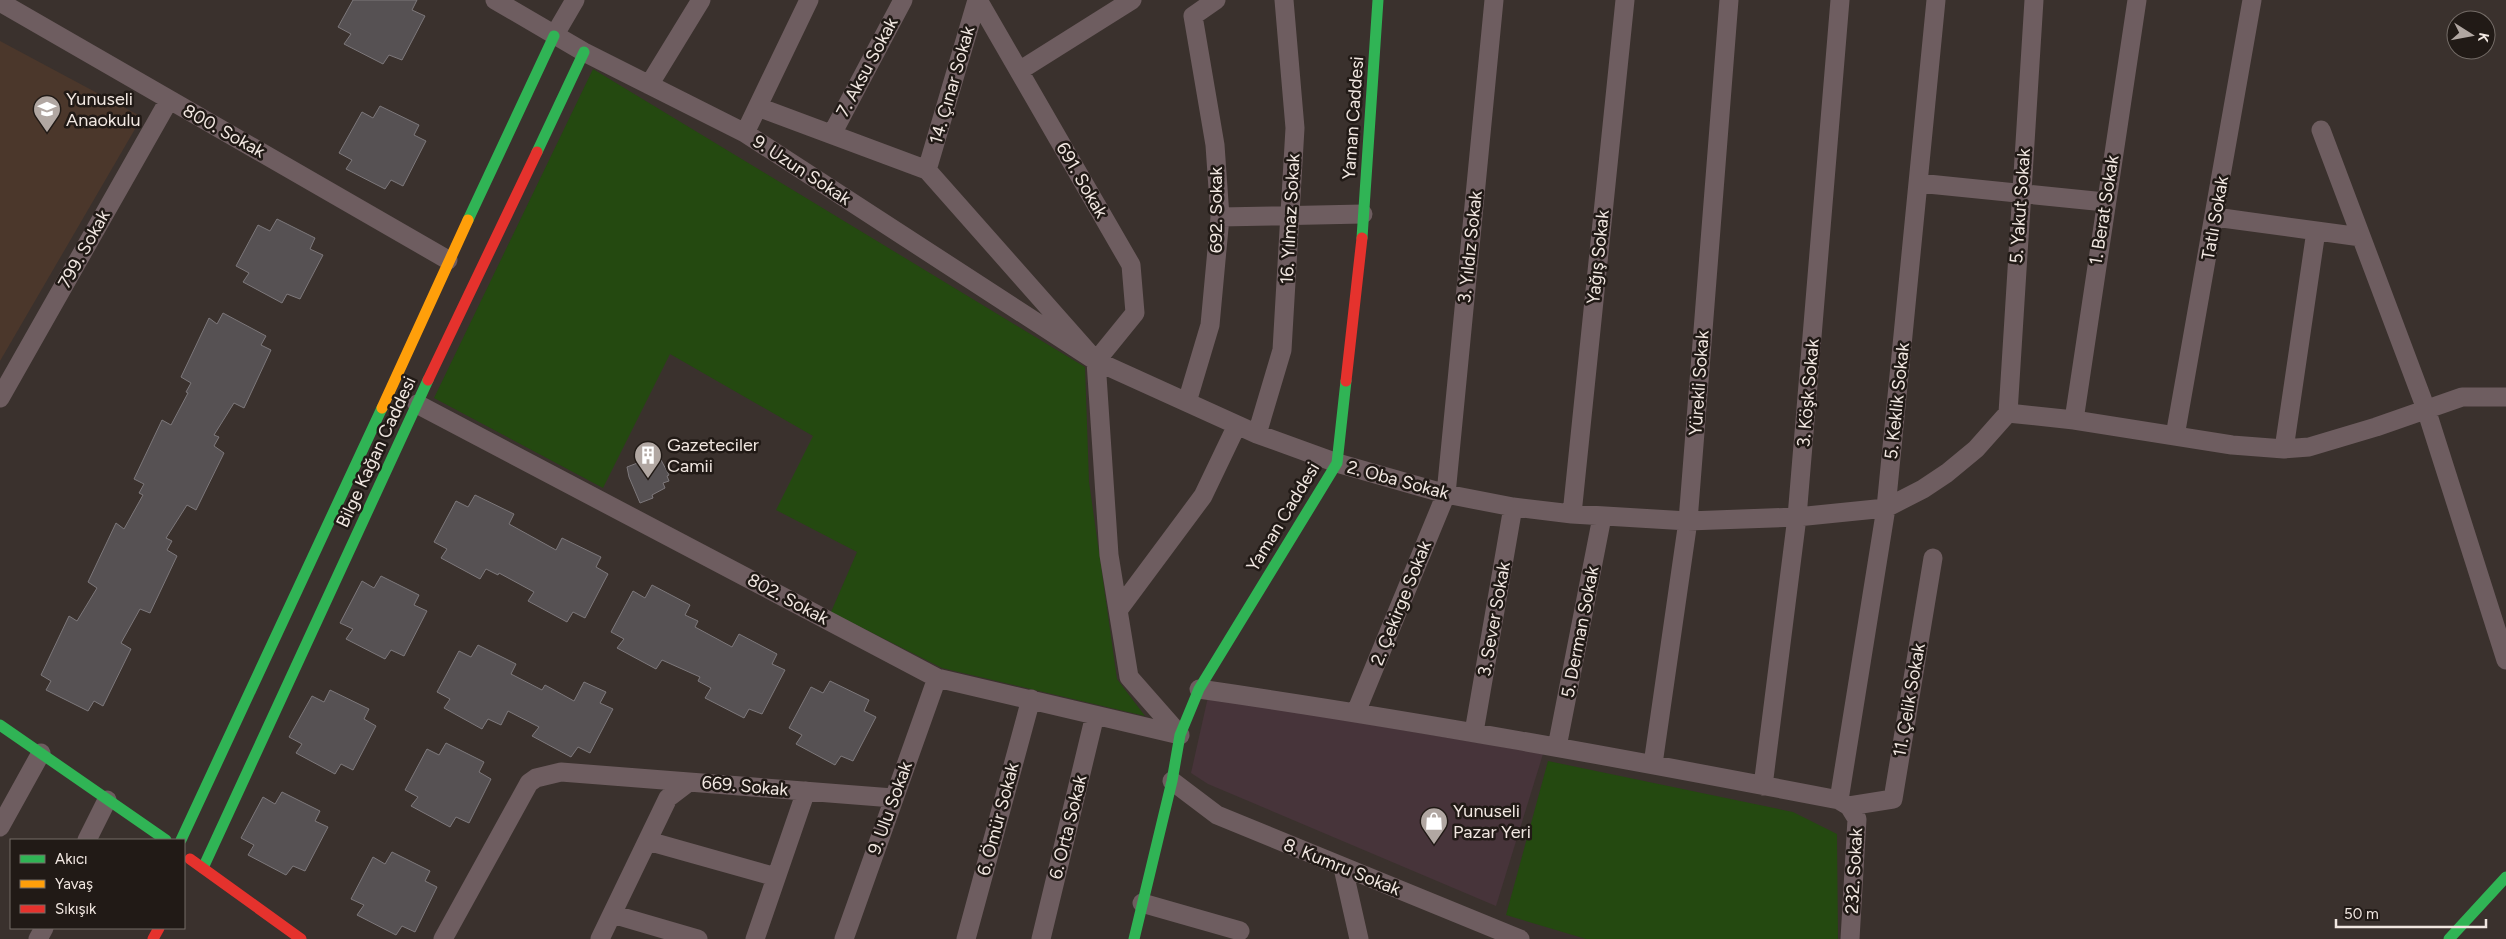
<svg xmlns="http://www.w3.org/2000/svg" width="2506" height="939" font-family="Figtree,sans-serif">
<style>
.commercial{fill:#47343a}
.built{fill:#4b372b}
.green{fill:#244910}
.building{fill:#565153;stroke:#7d787b}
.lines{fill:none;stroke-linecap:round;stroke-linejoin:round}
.street{stroke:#6e5d60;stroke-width:19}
.fast{stroke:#30b455;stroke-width:11}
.slow{stroke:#ff9f0a;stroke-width:11}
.jam{stroke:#e5322d;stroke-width:11}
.labels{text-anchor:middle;stroke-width:5;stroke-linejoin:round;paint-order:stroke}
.street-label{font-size:18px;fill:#f1e7e1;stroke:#211a16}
.poi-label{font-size:18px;fill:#f1e7e1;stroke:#211a16;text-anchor:start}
</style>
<rect width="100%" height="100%" fill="#3a312d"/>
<path class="commercial" d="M1208 697 1543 754 1496 906 1208 784 1191 773Z"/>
<path class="built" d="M0 41 142 117 0 361Z"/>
<path class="green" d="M593 69 1085 367 1089 482 1117 679 1145 716 942 668 831 612 857 552 776 510 813 436 670 354 603 488 434 398Z
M1548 761 1793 812 1837 834 1838 939H1586L1506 915Z"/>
<path class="building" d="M353 0H417L412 10 425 16 402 60 389 55 383 64 344 44 351 34 338 27Z
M380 106 419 125 414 135 426 141 403 186 391 180 385 189 346 169 352 160 339 153 362 112 373 118Z
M277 219 315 238 310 249 323 255 300 299 287 294 282 303 243 282 249 273 236 266 258 225 270 231Z
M223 313 266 336 261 345 271 350 244 408 234 403 214 435 219 437 214 446 224 453 196 510 187 505 166 538 172 541 167 550 177 556 150 613 140 609 121 643 131 649 103 706 94 701 88 711 46 690 51 681 41 675 69 616 77 621 97 588 88 582 116 523 124 529 143 495 139 493 144 484 134 479 162 420 171 425 188 393 186 392 191 383 181 377 209 318 217 324Z
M653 457 656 462 661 460 669 475 667 476 669 481 663 483 665 488 652 495 653 498 640 503 629 477 627 467Z
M475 495 514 514 509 524 556 550 562 538 601 557 596 567 608 574 585 618 573 612 567 622 528 601 534 592 499 573 498 575 486 569 480 579 441 558 447 549 434 542 456 501 468 507Z
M381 576 419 595 414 605 427 611 404 656 391 650 385 659 346 639 353 629 340 623 362 581 374 588Z
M652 585 690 605 685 615 698 621 695 627 732 647 739 634 777 654 772 664 785 670 762 714 749 709 744 718 705 698 711 688 698 681 700 677 662 660 656 669 617 648 624 639 611 632 633 591 645 598Z
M478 645 516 664 511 674 542 690 545 685 574 701 584 682 606 692 600 703 613 709 590 753 578 747 571 757 532 736 539 727 508 711 501 725 488 719 482 729 444 708 450 699 437 692 459 651 471 657Z
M830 681 869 700 864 711 876 717 853 761 841 756 835 765 796 744 802 735 789 728 811 687 823 693Z
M330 690 369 709 364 719 376 726 353 770 341 764 335 774 296 753 302 744 289 737 312 696 324 702Z
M446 743 484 762 479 772 491 779 469 823 456 817 450 827 411 806 418 797 405 790 427 749 439 755Z
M282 792 320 811 315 821 328 827 305 871 293 866 286 875 248 855 254 845 241 838 263 797 275 804Z
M392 852 430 871 425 881 437 887 415 932 402 926 396 935 357 915 364 905 351 899 373 857 385 864Z"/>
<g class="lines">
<path class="street" d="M495 0 584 52 745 133 1096 361 1257 434 1337 463 1446 494 1513 507 1572 514 1688 521 1797 517 1886 508 1923 489 1947 473 1976 449 2008 413 2074 420 2232 445 2284 449 2309 447 2376 427 2462 397H2506
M978 0 1131 265 1135 313 1096 361
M0 2 448 260
M554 36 575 0
M1019 71 1132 0
M649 85 701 0
M758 107 927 170 1096 361 1109 555 1129 677 1180 735
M2321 130 2426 409 2506 660
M745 133 809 0
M832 134 903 0
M927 170 977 0
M1918 183 2105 202
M1220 217 1363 214
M2215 217 2361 237
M0 398 169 100
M1187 402 1210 325 1220 217 1215 145 1193 16 1216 0
M417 404 937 678 1180 735
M2008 413 2034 0
M2074 420 2137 0
M1257 434 1282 350 1295 128 1284 0
M2175 436 2252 0
M2284 449 2316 231
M1572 514 1625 0
M1119 609 1203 496 1237 425
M1199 689C1414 720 1626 759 1839 800L1849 806
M1356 712 1446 494 1494 0
M1474 732 1513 507
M1557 747 1602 517
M1653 764 1688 521 1729 0
M1172 781 1217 815 1520 939
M1763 786 1797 517 1840 0
M1839 800 1886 508 1936 0
M1849 806 1893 799 1933 558
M1849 806 1857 819 1850 939
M0 827 41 753
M87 840 107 800
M648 841 776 877
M1343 868 1359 939
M1142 903 1240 931
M612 914 698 939
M38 939 44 928
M443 939 529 783 536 778 561 772 689 782
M600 939 668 798 689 782 893 798
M755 939 806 791
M844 939 937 678
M966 939 1031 699
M1041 939 1095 715"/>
<path class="fast" d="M537 152 584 52
M468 220 554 36
M1362 238 1378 0
M0 725 166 840
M181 840 382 408
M203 868 428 380
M1134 939 1172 781 1180 735 1199 689 1337 463 1346 381
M2449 939 2506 877"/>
<path class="slow" d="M382 408 468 220"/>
<path class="jam" d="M428 380 537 152
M1346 381 1362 238
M190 859 301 939
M153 939 159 928"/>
</g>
<defs>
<g id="school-pin" transform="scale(1.4375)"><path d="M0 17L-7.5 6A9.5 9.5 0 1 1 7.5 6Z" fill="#b1a7a2" stroke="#211a16"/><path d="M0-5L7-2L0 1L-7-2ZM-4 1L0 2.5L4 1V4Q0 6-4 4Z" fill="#fff"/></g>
<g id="building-pin" transform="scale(1.4375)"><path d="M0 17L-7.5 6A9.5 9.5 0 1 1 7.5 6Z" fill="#b1a7a2" stroke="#211a16"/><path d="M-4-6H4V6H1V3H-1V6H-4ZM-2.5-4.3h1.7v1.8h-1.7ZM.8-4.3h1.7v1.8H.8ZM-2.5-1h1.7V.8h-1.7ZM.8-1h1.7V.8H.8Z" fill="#fff"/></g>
<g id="shop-pin" transform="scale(1.4375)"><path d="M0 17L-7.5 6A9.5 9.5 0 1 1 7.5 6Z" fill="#b1a7a2" stroke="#211a16"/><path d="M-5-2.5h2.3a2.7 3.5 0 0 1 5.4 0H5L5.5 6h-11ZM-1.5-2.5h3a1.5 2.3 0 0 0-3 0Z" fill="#fff"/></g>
</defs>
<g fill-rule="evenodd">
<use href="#school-pin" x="47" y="109"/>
<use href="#building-pin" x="648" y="455"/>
<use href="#shop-pin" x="1434" y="821"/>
</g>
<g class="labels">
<g class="street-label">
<text transform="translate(867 67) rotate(-62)" y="6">7. Aksu Sokak</text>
<text transform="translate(952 85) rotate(-74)" y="6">14. Çınar Sokak</text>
<text transform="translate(1353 118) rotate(-86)" y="6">Yaman Caddesi</text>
<text transform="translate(224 131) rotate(29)" y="6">800. Sokak</text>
<text transform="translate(802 170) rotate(33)" y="6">9. Uzun Sokak</text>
<text transform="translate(1082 180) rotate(60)" y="6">691. Sokak</text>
<text transform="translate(2020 206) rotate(-86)" y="6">5. Yakut Sokak</text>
<text transform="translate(1216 210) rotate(-90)" y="6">692. Sokak</text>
<text transform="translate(2104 210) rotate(-81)" y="6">1. Berat Sokak</text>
<text transform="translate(2215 218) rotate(-80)" y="6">Tatlı Sokak</text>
<text transform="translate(1290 219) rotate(-87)" y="6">16. Yılmaz Sokak</text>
<text transform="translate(1470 247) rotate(-84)" y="6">3. Yıldız Sokak</text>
<text transform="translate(84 249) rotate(-61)" y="6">799. Sokak</text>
<text transform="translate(1598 257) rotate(-84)" y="6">Yağış Sokak</text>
<text transform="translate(1699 383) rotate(-86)" y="6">Yürekli Sokak</text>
<text transform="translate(1808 393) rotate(-85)" y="6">3. Köşk Sokak</text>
<text transform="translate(1897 401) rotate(-84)" y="6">5. Keklik Sokak</text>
<text transform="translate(376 452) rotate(-65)" y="6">Bilge Kağan Caddesi</text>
<text transform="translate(1398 480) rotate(15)" y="6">2. Oba Sokak</text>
<text transform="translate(1283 517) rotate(-59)" y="6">Yaman Caddesi</text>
<text transform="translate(788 599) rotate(28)" y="6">802. Sokak</text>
<text transform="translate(1401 603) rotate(-68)" y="6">2. Çekirge Sokak</text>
<text transform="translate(1494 619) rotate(-80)" y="6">3. Sever Sokak</text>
<text transform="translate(1580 632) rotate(-79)" y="6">5. Derman Sokak</text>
<text transform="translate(1909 700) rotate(-80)" y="6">11. Çelik Sokak</text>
<text transform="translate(745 786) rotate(5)" y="6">669. Sokak</text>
<text transform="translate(890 808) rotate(-70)" y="6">9. Ulu Sokak</text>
<text transform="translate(998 819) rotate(-75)" y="6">6. Ömür Sokak</text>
<text transform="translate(1068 827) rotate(-76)" y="6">6. Orta Sokak</text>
<text transform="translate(1342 867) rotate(22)" y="6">8. Kumru Sokak</text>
<text transform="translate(1854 871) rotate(-87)" y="6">232. Sokak</text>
</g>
<g class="poi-label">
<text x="66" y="105">Yunuseli<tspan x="66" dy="21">Anaokulu</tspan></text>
<text x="667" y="451">Gazeteciler<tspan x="667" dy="21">Camii</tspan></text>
<text x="1453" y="817">Yunuseli<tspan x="1453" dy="21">Pazar Yeri</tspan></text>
</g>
</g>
<rect x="10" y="839" width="175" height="90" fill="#211a16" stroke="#746c67"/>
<rect x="20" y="855" width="25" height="8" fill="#30b455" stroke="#746c67"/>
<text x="55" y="864" font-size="15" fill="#f1e7e1">Akıcı</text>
<rect x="20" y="880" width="25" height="8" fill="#ff9f0a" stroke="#746c67"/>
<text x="55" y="889" font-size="15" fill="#f1e7e1">Yavaş</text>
<rect x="20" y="905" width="25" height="8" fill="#e5322d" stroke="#746c67"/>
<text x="55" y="914" font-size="15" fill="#f1e7e1">Sıkışık</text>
<g transform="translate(2471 35) rotate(101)"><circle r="24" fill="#211a16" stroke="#746c67"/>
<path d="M0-4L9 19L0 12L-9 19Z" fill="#b1a7a2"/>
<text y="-8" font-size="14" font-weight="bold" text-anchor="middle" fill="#f1e7e1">K</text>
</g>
<path d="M2336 919v8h150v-8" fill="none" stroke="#f1e7e1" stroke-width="2.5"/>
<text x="2344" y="919" font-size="15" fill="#f1e7e1" stroke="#211a16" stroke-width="4" paint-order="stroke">50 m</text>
</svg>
